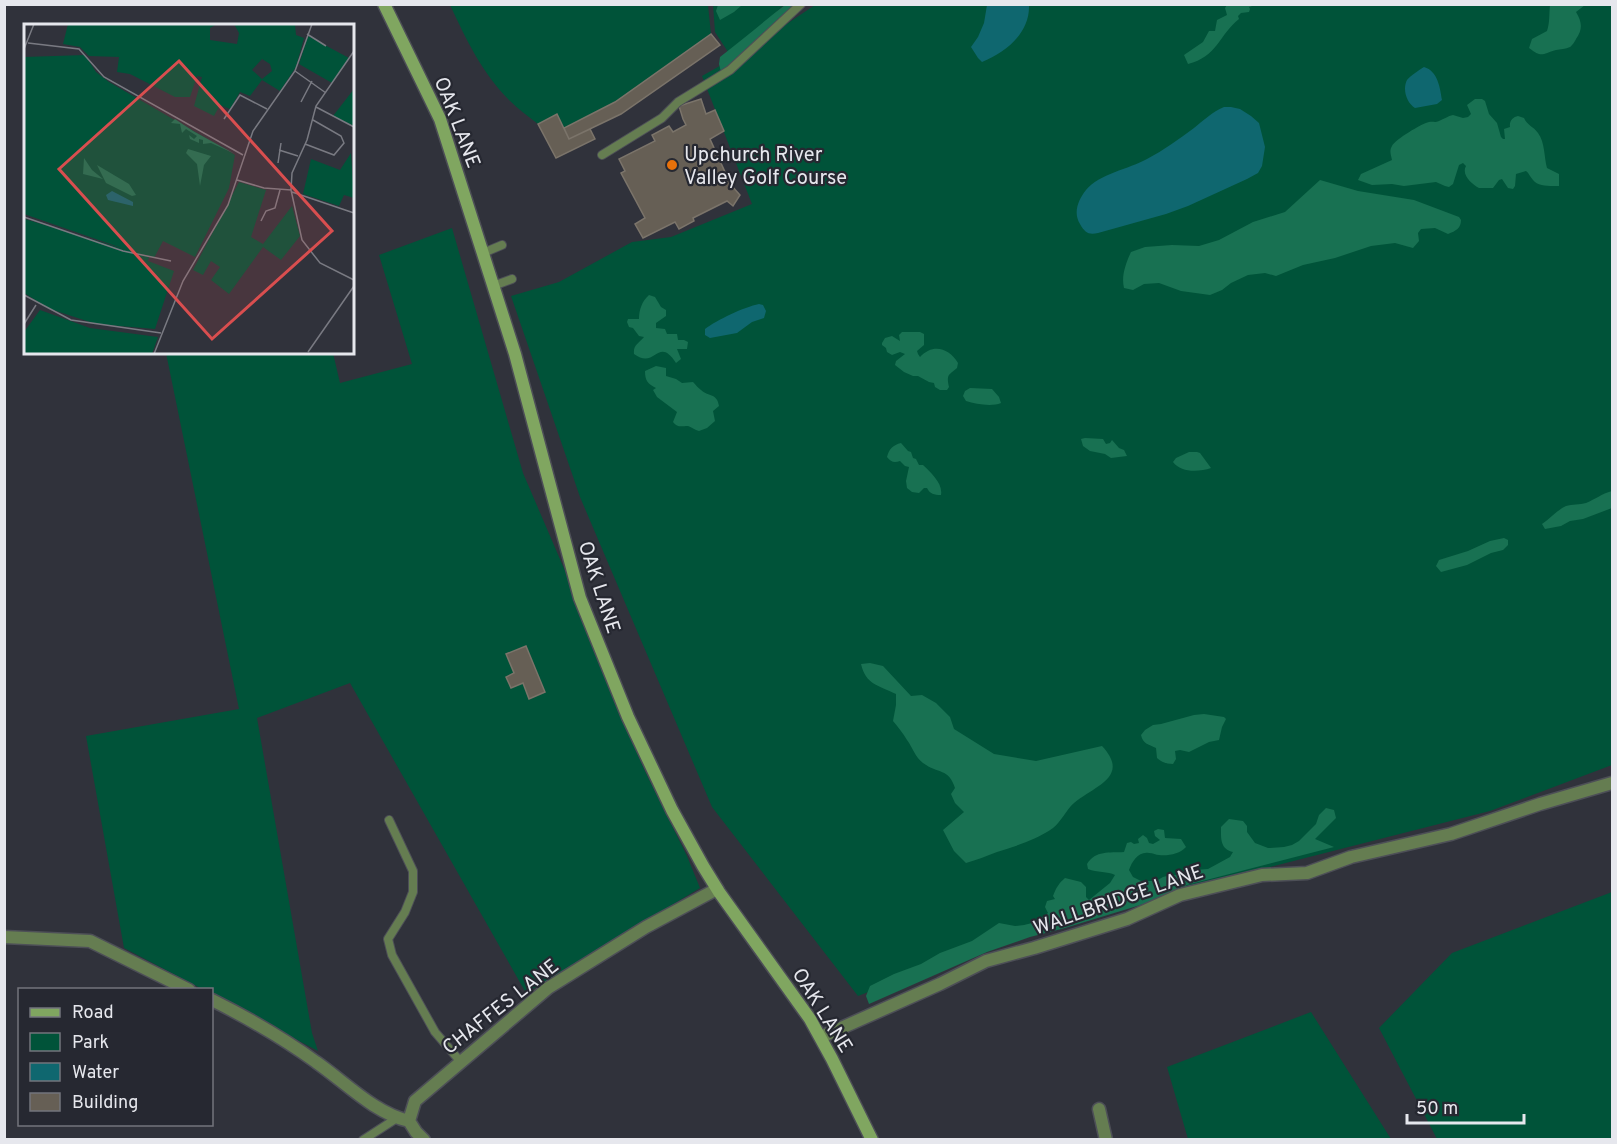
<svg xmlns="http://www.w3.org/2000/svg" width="1617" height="1144" font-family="Overpass,sans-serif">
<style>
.green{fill:#005339;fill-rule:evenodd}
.forest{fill:#187152}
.water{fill:#0f676f}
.building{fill:#665f55;stroke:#7b746a;stroke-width:1.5}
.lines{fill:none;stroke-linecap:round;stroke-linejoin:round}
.lane-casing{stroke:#4d4f57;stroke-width:10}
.street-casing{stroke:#4d4f57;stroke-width:15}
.secondary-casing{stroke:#4d4f57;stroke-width:15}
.lane{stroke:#657d51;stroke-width:8}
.street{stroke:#657d51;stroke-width:12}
.secondary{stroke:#80a660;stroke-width:12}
.food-dot{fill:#e8710a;stroke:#262831;stroke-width:2}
.labels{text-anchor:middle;stroke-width:4.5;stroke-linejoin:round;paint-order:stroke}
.street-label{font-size:20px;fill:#e6e7ed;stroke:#262831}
.poi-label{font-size:20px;fill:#e6e7ed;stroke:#262831;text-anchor:start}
.inset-road{fill:none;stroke:#797a82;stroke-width:1.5}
.view{fill:#d94e4f;fill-opacity:0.15;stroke:#d94e4f;stroke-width:3}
.inset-edge{fill:none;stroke:#e6e7ed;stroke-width:3}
</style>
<rect width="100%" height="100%" fill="#30323b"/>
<path class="green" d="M450 5H708L711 34 615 102 564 128 557 114 538 124C528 116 518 109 509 100 482 73 466 39 450 5Z
M713 5H784L730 55 715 32Z
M815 5H1612V765L1490 811 1038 926 858 996 712 807 580 497 511 296 559 282 632 242 671 237 752 204 702 76 748 50Z
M452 228 523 473 614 685 611 694 644 769 687 856 700 888 526 993 350 683 257 718 312 1033 318 1051 212 995V990L202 989 124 948 86 736 239 709 166 353H333L340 383 412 364 379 255ZM526 646 545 692 530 699 523 683 514 673 506 654Z
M1612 892V1139H1437L1379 1028 1452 953Z
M1311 1012 1391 1139H1188L1167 1067Z"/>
<path class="forest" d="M718 5V4L742 5 734 12 720 20 716 11Z
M785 5H796L721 72 719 64 720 57C742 40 763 22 785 5Z
M1227 5H1255L1249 7 1250 9 1249 12 1241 13 1238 16 1239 19C1219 35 1217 57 1188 64L1184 55 1203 42 1209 31H1215L1217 20 1227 15 1225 8Z
M1550 5H1585L1576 12C1582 22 1583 29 1576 39 1575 41 1572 46 1570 47 1566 49 1560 49 1556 50 1542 54 1542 58 1529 48L1532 39 1547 31C1550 22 1549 14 1550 5Z
M1475 99H1482L1485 101 1489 114 1497 123 1501 137 1503 139H1505L1504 129 1510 127C1509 121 1513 117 1518 116L1524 118C1527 125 1534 127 1538 133 1545 142 1544 157 1547 168L1559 174V186C1551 186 1538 187 1533 180 1530 177 1529 173 1526 171L1516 174 1515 186 1513 189 1508 188 1502 179 1499 180 1493 188H1479C1472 184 1461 175 1466 166L1463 163 1459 165 1453 184 1449 187 1445 186 1436 182 1404 186 1392 184 1372 185 1358 180 1361 174 1392 160C1391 155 1389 151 1392 146 1396 139 1421 124 1429 122 1434 121 1434 123 1439 121 1444 119 1448 116 1453 115L1463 118 1468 117 1471 114 1467 105Z
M1320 180 1358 191 1414 200 1459 217 1461 220C1461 228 1456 231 1448 234L1435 228 1421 229 1418 233 1419 241 1413 248 1395 243 1371 246 1335 258 1303 265 1276 276 1265 273 1248 275 1231 283 1222 290 1210 295 1181 291 1159 283 1144 284 1133 290 1124 288C1121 276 1126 263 1131 252L1145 247 1172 245 1199 246 1219 240 1253 222 1285 212Z
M649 295 655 297 661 307 666 310V316L656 323V328L665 329 667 334H677L678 340H684L688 342 687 349H677L681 359 676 363C658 335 656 370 634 354 633 345 638 344 644 337L639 336 633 328 629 327 627 322 628 319H639C639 310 642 301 649 295Z
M902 332H920L924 334V345L917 351 918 354 920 357C933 343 949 348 958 363L957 368C949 375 946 374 949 387L947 390H940L935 387 934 383 929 382 918 376H913L904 372 895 365 896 361 905 354 900 352 892 355 887 352 886 348 882 345V343L885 338 892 336 900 341 899 335Z
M656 366 666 368V376L676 379 682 383 693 382C696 385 698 388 701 390 709 397 717 393 719 406L713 411 715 421 707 428 699 431C695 430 691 427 688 426 681 426 678 428 673 422L677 412 657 397 653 390 656 388C648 384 645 381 645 371Z
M970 388 992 389 999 397 1001 403C991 407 976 404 966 401L963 396 965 391Z
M1085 438 1103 439 1106 444 1110 443 1112 440 1119 448 1124 450 1127 456 1111 458 1105 454 1090 451 1083 446 1081 439Z
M901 443 908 451 911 452 913 458 916 459 919 465H923C931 473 943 483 941 495 934 495 930 494 927 488H924L919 493 912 492 907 488 906 481 909 467 905 466 900 461C894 463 891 462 887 457 889 449 893 445 901 443Z
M1189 452H1197L1200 453 1211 468C1199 472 1181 473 1173 462L1176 458Z
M1612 491V508L1583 519 1570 521 1561 526 1545 529 1542 524C1550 519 1557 510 1566 506 1572 504 1580 505 1586 503 1596 499 1601 494 1612 491Z
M1504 538 1508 540V545L1503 550 1491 553 1467 565 1441 572 1436 566 1439 560 1468 551 1490 541Z
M870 663 883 666 911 696 922 695 936 703 950 717 954 729 994 754 1036 761 1102 746C1131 777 1094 786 1074 803 1066 810 1061 822 1053 828 1036 840 1016 846 997 852 986 856 977 860 966 863L954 851 943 830 964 812 955 803 951 794 955 788C949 768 938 774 923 763 915 757 913 748 907 740 903 733 898 727 893 721L896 705V694C878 685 866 685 861 664Z
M1204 714 1224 717 1226 719 1222 727 1219 740 1209 742 1189 752 1180 750 1175 751 1176 759 1173 764C1166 764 1162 762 1157 758L1156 748C1148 744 1143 744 1141 735L1145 730 1153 725 1161 724 1194 715Z
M1326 808 1334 810 1336 818 1315 839 1334 847 1187 885 1147 903 1065 928 1030 937 987 952 869 1004 866 996 870 986 894 974 921 964 940 953 972 941 999 923 1015 926 1024 925 1036 922 1048 913 1045 907 1047 901 1055 899 1053 896C1056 888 1059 883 1065 878L1081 882 1086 887V897L1089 900 1110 883 1115 875C1108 871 1097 873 1088 869L1087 864C1096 850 1109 853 1124 852L1127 843 1131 842 1134 844 1139 843 1138 839 1143 835 1147 838 1149 843 1153 844 1160 840 1155 836 1154 831 1158 829 1164 830 1165 838 1181 839 1186 847C1180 854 1168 856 1159 855 1156 855 1153 853 1149 853 1139 851 1132 861 1129 870L1133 877 1141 881H1156L1163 877 1171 875H1185L1194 870 1208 869 1230 857 1233 852C1220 849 1221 838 1221 827L1229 819 1243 821 1247 826V832L1255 843 1268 848 1284 847 1292 845 1299 841 1316 824 1319 815Z"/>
<path class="water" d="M987 5H1029C1030 33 1006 52 982 62L978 58 971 47 978 37 984 23Z
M1424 67C1438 71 1440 88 1442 100L1437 104 1415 108C1407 103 1402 90 1407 80 1410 76 1419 70 1424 67Z
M1224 107H1231L1240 109 1251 116 1259 123 1265 147 1262 166 1258 173 1247 179 1188 206 1166 214 1098 233C1089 235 1085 233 1080 224 1073 213 1078 200 1086 190 1099 174 1129 169 1147 159 1164 150 1179 139 1194 128 1204 120 1212 112 1224 107Z
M759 304 763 305 766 311 764 318 752 322 737 333 710 338 705 335V329C717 320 744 307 759 304Z"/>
<path class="building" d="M711 34 720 45 621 114 569 139 564 128 615 102Z
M701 99 706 114 715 110 724 131 710 139 731 185 740 195 733 206 727 201 693 218 694 221 679 229 675 222 643 238 635 224 645 218 621 173 625 171 619 159 655 141 652 135 669 126 673 132 686 125 683 119 679 106Z
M557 114 569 139 590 129 595 139 556 158 538 124Z
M526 646 545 692 529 699 523 683 511 688 506 677 514 673 506 654Z"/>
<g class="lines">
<g class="lane-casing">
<path id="lane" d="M602 155 662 118 678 102 730 70 801 4
M483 253 502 245
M493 286 512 279
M389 820 413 871V892L405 912 388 939 392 955 435 1032 460 1061
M363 1140 397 1118"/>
</g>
<g class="street-casing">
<path id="street" d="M4 937 90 941 189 990
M212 1000C248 1018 283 1038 316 1062 345 1082 374 1113 409 1121
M821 1037 940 984 986 961 1034 948 1127 919 1180 895 1262 875 1307 873 1351 857 1451 834 1540 804 1612 783
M1099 1109 1106 1140
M424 1140 416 1132 409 1121 415 1101 548 988 646 927 717 889"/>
</g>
<g class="secondary-casing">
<path id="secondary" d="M384 4 440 119 515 354 580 598 628 717 672 810 703 866 719 892 810 1019 832 1059 872 1140"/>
</g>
<use href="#lane" class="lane"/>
<use href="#street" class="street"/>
<use href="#secondary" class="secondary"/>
</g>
<circle class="food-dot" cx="672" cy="165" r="6"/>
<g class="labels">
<g class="street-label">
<text transform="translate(458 122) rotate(69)" y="7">OAK LANE</text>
<text transform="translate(600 587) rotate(72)" y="7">OAK LANE</text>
<text transform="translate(1118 899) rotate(-19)" y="7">WALLBRIDGE LANE</text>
<text transform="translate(500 1006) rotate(-38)" y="7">CHAFFES LANE</text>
<text transform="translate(823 1010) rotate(58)" y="7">OAK LANE</text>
</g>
<g class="poi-label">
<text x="684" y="161">Upchurch River<tspan x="684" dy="23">Valley Golf Course</tspan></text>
</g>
</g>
<g transform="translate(24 24)">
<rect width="330" height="330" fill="#30323b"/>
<path d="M44 0H193L186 4V16L213 20 215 9 210 0H271L272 11 280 14 272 43 256 67 238 56 226 72 216 68 206 85 196 81 190 92 170 82 178 53 173 52 166 73H151L106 50 93 48 95 33 65 32 56 23 39 20ZM238 35 246 40 248 47 238 55 228 46ZM284 12 325 34 308 59 275 40ZM61 31 72 48 85 58 211 131 205 164 171 233 139 217 130 234 125 233 124 237 150 247 131 305 72 300 26 285 0 269 1 195 106 227 0 190V33ZM330 65V102L309 92ZM327 129 330 174 320 171 315 182 279 170 287 135 316 146ZM215 158 242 166 227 213 239 220 268 182 276 212 257 236 239 223 205 270 187 256 196 243 187 237 179 251 169 246ZM16 286 66 304 134 313 128 330H0V308Z" fill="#005339" fill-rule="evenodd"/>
<path d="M151 95 169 107 211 130 187 119 179 120V116L175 115V119L166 115 165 111 170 115 173 112 162 105 158 109 156 100 147 99ZM164 125 187 132 180 141 176 162 173 140 162 129ZM60 134 68 146 79 155 59 150ZM73 141 105 160 112 171 108 172 82 159Z" fill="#187152"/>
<path d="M88 167 109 178V182L84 176 82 171Z" fill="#0f676f"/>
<path class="inset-road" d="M283 10 302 22M4 19 55 25 80 53 219 131M0 25 10 0M271 47 302 69M277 78 288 57M292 83 330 103M200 95 216 71 243 85M281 120 310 131 320 119 317 112 289 96M255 126 274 132M254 139 257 119M213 156 240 164 267 166 268 149 283 116 292 82 330 27M267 166 278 216 296 239 330 256M268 168 330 189M0 193 99 227 147 237M237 197 242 187 251 184 256 166M0 271 47 296 137 309M0 300 12 281M284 328 330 262M130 330 159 257 204 181 229 107 271 47 288 0"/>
<path class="view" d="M155 37 308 207 188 315 35 145Z"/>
<rect width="330" height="330" class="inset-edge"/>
</g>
<rect width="1617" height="1144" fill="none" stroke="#e6e7ed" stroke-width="12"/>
<rect x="18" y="988" width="195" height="138" fill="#262831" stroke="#73747c" stroke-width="1.5"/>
<rect x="30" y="1008" width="30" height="9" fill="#80a660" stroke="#73747c" stroke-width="1.5"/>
<text x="72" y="1018" font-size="18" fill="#e6e7ed">Road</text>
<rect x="30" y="1033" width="30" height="18" fill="#005339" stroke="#73747c" stroke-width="1.5"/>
<text x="72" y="1048" font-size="18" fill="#e6e7ed">Park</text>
<rect x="30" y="1063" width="30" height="18" fill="#0f676f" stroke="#73747c" stroke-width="1.5"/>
<text x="72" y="1078" font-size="18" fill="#e6e7ed">Water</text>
<rect x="30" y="1093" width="30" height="18" fill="#665f55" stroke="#73747c" stroke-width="1.5"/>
<text x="72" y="1108" font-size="18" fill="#e6e7ed">Building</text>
<path d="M1407 1114v9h117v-9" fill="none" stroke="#e6e7ed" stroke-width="3"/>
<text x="1416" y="1114" font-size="18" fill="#e6e7ed" stroke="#262831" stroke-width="4.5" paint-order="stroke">50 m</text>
</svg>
